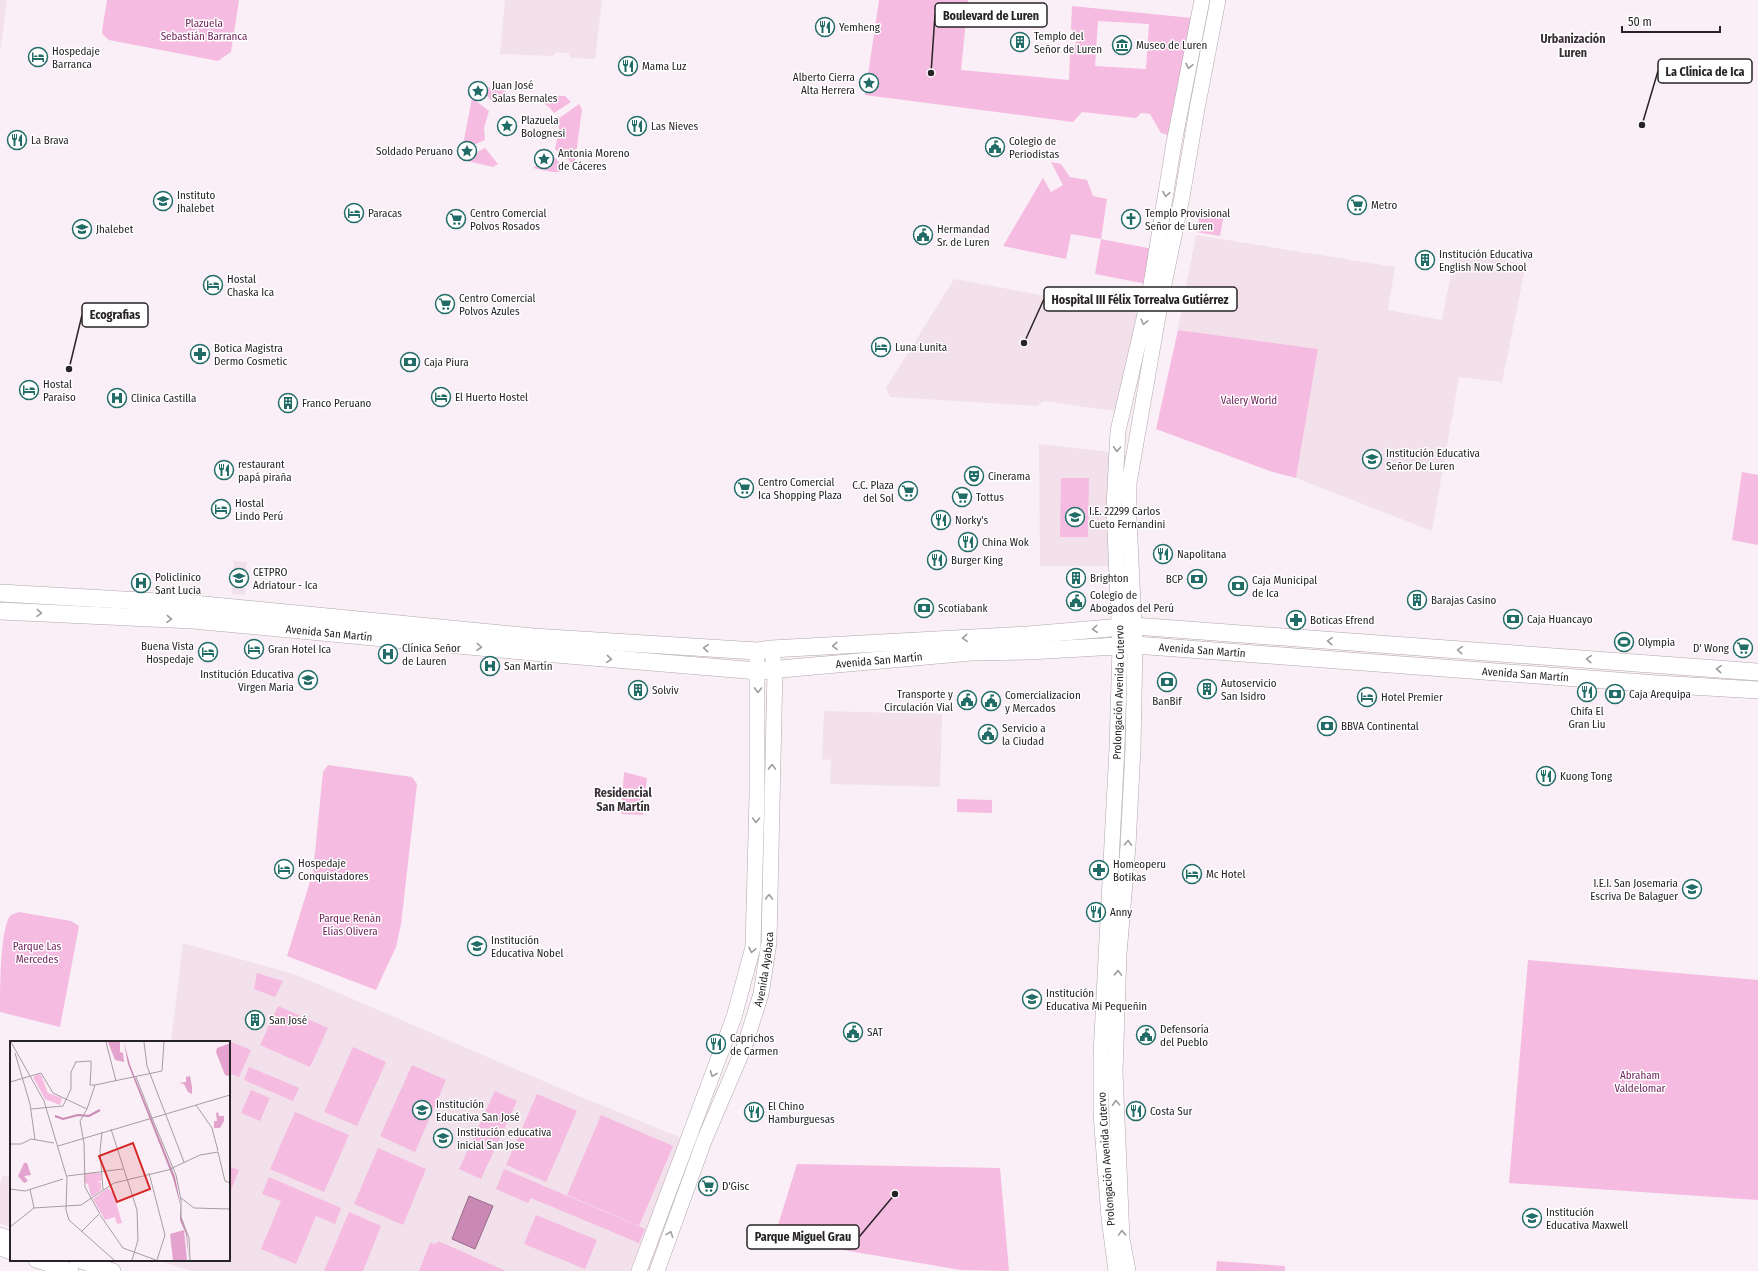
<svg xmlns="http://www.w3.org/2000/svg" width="1758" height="1271" font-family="'Fira Sans Condensed',sans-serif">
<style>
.built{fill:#f2e0eb}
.green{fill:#f5bbe1;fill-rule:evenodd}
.water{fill:#c989b4;stroke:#986a89}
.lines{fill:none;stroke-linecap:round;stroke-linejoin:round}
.tertiary-casing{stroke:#b0a6ac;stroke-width:16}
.secondary-casing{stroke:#b0a6ac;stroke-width:18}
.tertiary{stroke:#fff;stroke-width:15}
.secondary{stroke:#fff;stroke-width:17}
.oneway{stroke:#9e9c9d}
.labels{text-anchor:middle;stroke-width:3;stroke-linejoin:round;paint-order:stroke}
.park-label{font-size:11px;fill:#71255d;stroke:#fff}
.poi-label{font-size:11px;fill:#272326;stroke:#fff;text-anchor:start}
.street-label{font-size:11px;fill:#272326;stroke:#fff}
.neighbourhood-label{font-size:12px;font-weight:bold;fill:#3a3137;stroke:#fff}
.inset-river{fill:none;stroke:#c989b4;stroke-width:2}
.inset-road{fill:none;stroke:#a69da3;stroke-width:1}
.view{fill:#d62828;fill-opacity:0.15;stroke:#d62828;stroke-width:2}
.inset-edge{fill:none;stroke:#272326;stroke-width:2}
.leader{fill:none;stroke:#272326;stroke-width:1.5}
.callout-dot{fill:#272326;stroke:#fff;stroke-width:1.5}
.callout{fill:#fff;stroke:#272326;stroke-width:1.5}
.callout-label{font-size:12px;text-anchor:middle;font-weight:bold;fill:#272326}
</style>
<rect width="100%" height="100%" fill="#faeff6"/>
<path class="built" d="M0 0H7L0 53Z
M505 0H602L595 59 571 58 568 53 557 52 553 56 500 54Z
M1196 235 1395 267 1388 310 1442 320 1455 252 1526 264 1502 382 1459 377 1432 531 1296 478 1318 349 1178 330Z
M954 279 1138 313 1120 412 1044 401 1037 406 890 397 886 388Z
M1039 444 1111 452 1113 566H1040Z
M234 561 247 562 245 595 232 594Z
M824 711 942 714 940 787 830 784 831 760 822 759Z
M183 943 297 975 550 1084 679 1137 682 1144 630 1271H191L158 1260H229V1042H171Z
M3 1175 11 1178V1227L0 1224V1184Z"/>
<path class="green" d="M107 0H239L231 52 218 61 109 40 103 35 102 31Z
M879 0H968L961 70 1069 80 1070 53 1076 44 1075 36 1071 28 1072 6 1192 18 1168 135 1161 133 1150 114 1141 113 1136 118 1082 112 1073 122 865 95ZM1098 21 1149 24 1146 69 1095 66Z
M479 86 505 90 508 97 494 104Z
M540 95 565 96 571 102 554 113 549 107 539 100Z
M472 98 489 111 484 128 485 140 462 150Z
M579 104 582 109 575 162 572 163 555 149 559 130 558 119Z
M485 148 498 164 493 167 467 161 466 158Z
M552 155 564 167 561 172H552L533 168Z
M1051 162 1061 164 1070 177 1087 180 1093 196 1107 199 1101 239 1153 249 1147 284 1095 274 1101 239 1071 234 1066 259 1003 246 1043 178 1051 192 1063 185Z
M1201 209 1224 214 1220 236 1196 232Z
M1178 330 1318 349 1296 478 1273 472 1156 429Z
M1742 472 1758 475V545L1732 540Z
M1061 478H1089L1088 537H1060Z
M328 765 412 777 417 784 401 924 396 947 376 990 287 956 313 872 323 772Z
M624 772 647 778 643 815 621 814Z
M957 799 992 800V813L957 812Z
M19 912 71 921 79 926 60 1027 0 1012C0 992 0 929 10 916 12 914 16 913 19 912Z
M1528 960 1758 980V1200L1509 1183Z
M257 973 283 981 275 997 254 989Z
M278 1006 328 1028 310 1067 260 1045Z
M229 1041 251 1050 239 1077 229 1073Z
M353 1047 386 1062 357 1126 324 1112Z
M412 1065 446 1080 415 1152 380 1136Z
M249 1067 299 1088 293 1101 244 1080Z
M251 1090 270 1098 260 1121 241 1113Z
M495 1091 517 1101 481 1179 459 1169Z
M537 1094 577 1111 546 1182 506 1165Z
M295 1112 349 1135 324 1192 270 1169Z
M601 1115 673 1146 639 1226 567 1195Z
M378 1148 426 1169 403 1225 354 1204Z
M797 1164 1000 1168 1009 1271 961 1270 843 1250 773 1241Z
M229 1166 239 1170 229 1195Z
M504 1169 645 1229 639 1243 531 1198 528 1203 496 1189Z
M269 1177 341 1208 335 1224 316 1216 296 1264 261 1249 281 1201 262 1194Z
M349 1212 381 1226 363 1271H324Z
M536 1215 597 1240 585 1269 524 1244Z
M438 1241 506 1271H419L430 1243 436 1244Z
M1217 1261 1285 1266V1271H1216Z"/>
<path class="water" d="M469 1196 493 1206 475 1249 452 1239Z"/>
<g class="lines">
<g class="tertiary-casing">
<g id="tertiary">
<path d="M0 1235 11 1239"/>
<path d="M0 1248 11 1252"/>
<path d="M36 1260 71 1271"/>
<path d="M77 1260 113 1271"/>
<path d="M639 1271 734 1017 753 947 757 795V651"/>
<path id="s1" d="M657 1271 704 1141 745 1045 761 994 769 942 775 669 771 649"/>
<path id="s2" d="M1116 1271 1109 1218 1101 1114V1054L1117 748 1120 647 1114 507 1118 431 1149 297 1174 143 1202 0"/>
<path d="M1128 1271 1122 1239 1115 1072 1119 954 1128 846 1133 748 1135 645 1129 520V483L1161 299 1182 197 1197 109 1218 0"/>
</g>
</g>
<g class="secondary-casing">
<g id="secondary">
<path d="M0 593 194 604 533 637 757 651 771 649 1028 635 1134 626 1758 672"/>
<path id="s3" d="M0 611 193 620 532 652 758 671 971 652 1029 651 1135 645 1657 684 1758 690"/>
</g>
</g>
<use href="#tertiary" class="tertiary"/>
<use href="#secondary" class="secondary"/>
</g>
<defs><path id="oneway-chevron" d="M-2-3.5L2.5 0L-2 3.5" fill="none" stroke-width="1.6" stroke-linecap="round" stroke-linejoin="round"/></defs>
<g class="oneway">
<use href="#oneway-chevron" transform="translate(1189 66) rotate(101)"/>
<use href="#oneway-chevron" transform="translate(1166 194) rotate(99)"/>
<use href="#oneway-chevron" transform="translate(1144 322) rotate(103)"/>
<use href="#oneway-chevron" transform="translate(1117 449) rotate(93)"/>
<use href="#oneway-chevron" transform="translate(39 613) rotate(3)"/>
<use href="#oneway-chevron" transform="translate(169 619) rotate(3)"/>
<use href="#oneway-chevron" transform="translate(1095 629) rotate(175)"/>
<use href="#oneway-chevron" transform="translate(965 638) rotate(177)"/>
<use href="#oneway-chevron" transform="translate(1330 641) rotate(-176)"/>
<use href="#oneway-chevron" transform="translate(835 646) rotate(177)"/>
<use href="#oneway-chevron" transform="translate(479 647) rotate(5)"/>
<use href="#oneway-chevron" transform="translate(706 648) rotate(-176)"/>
<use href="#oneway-chevron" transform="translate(1460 650) rotate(-176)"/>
<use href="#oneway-chevron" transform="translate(609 659) rotate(5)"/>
<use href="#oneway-chevron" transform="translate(1589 659) rotate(-176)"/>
<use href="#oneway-chevron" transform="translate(1719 669) rotate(-176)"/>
<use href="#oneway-chevron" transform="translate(758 690) rotate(91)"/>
<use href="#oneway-chevron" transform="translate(772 767) rotate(-88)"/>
<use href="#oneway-chevron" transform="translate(756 820) rotate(92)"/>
<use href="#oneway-chevron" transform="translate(1128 843) rotate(-87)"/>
<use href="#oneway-chevron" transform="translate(769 897) rotate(-89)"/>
<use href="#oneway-chevron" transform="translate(752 950) rotate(102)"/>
<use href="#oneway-chevron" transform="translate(1118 973) rotate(-88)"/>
<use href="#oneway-chevron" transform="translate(713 1074) rotate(112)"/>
<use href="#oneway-chevron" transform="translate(1116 1103) rotate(-93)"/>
<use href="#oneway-chevron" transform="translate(1122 1233) rotate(-92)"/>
<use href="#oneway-chevron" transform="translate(670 1234) rotate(-70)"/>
</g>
<defs>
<g id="restaurant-ring" transform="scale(1)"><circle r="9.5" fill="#fff" stroke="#216c67" stroke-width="1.5"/><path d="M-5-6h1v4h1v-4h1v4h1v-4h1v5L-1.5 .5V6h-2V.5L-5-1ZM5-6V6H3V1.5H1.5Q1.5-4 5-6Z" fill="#216c67"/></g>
<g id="building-ring" transform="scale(1)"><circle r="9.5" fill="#fff" stroke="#216c67" stroke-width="1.5"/><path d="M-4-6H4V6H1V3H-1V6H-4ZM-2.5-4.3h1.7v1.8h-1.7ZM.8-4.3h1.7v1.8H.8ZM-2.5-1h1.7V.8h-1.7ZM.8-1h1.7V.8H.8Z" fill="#216c67"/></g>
<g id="museum-ring" transform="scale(1)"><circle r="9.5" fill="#fff" stroke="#216c67" stroke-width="1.5"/><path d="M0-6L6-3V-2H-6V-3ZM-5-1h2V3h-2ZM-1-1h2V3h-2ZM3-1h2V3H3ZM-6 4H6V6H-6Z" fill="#216c67"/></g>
<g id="hotel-ring" transform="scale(1)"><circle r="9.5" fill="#fff" stroke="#216c67" stroke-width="1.5"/><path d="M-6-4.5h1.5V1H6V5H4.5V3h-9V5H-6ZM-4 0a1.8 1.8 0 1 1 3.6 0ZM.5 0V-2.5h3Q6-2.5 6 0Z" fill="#216c67"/></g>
<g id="sight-ring" transform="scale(1)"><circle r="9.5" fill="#fff" stroke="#216c67" stroke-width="1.5"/><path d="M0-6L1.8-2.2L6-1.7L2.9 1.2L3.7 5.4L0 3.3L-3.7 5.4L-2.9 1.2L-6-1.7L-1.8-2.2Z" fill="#216c67"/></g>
<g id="civic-ring" transform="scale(1)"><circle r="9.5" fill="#fff" stroke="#216c67" stroke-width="1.5"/><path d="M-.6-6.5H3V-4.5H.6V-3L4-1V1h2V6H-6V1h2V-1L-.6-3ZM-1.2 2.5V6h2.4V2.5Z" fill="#216c67"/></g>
<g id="university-ring" transform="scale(1)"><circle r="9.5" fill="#fff" stroke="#216c67" stroke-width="1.5"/><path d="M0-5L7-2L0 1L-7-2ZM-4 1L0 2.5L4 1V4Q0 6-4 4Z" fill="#216c67"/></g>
<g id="supermarket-ring" transform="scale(1)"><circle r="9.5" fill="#fff" stroke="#216c67" stroke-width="1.5"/><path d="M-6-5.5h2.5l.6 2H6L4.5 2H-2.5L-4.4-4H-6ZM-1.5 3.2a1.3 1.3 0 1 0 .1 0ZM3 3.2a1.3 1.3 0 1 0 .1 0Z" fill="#216c67"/></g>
<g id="church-ring" transform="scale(1)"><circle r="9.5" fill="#fff" stroke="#216c67" stroke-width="1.5"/><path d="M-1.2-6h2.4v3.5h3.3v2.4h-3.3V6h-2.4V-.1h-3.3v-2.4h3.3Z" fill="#216c67"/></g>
<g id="school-ring" transform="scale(1)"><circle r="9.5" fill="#fff" stroke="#216c67" stroke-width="1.5"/><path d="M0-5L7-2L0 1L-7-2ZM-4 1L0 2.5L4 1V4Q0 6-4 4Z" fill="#216c67"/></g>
<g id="pharmacy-ring" transform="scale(1)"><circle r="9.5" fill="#fff" stroke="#216c67" stroke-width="1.5"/><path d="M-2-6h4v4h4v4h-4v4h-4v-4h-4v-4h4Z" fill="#216c67"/></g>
<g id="bank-ring" transform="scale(1)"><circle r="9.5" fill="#fff" stroke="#216c67" stroke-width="1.5"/><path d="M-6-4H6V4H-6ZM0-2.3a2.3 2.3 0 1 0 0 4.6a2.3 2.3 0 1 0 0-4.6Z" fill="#216c67"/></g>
<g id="hospital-ring" transform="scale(1)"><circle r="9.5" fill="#fff" stroke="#216c67" stroke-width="1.5"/><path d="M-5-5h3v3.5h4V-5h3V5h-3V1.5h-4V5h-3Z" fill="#216c67"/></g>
<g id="theatre-ring" transform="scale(1)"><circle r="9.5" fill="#fff" stroke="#216c67" stroke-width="1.5"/><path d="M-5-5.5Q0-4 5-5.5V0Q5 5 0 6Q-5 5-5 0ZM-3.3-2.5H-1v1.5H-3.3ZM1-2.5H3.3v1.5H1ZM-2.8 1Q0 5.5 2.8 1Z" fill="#216c67"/></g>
<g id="stadium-ring" transform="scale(1)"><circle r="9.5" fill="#fff" stroke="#216c67" stroke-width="1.5"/><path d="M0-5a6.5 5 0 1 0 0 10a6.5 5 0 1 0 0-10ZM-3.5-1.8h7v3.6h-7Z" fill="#216c67"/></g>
</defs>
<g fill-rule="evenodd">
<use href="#restaurant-ring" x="825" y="27"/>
<use href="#building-ring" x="1020" y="42"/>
<use href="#museum-ring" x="1122" y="45"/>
<use href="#hotel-ring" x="38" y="57"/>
<use href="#restaurant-ring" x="628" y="66"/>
<use href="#sight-ring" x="869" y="83"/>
<use href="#sight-ring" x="478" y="91"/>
<use href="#sight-ring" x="507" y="126"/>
<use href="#restaurant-ring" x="637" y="126"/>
<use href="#restaurant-ring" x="17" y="140"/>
<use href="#civic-ring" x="995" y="147"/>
<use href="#sight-ring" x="467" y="151"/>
<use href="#sight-ring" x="544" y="159"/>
<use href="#university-ring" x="163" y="201"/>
<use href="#supermarket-ring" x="1357" y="205"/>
<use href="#hotel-ring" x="354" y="213"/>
<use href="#supermarket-ring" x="456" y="219"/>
<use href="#church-ring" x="1131" y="219"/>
<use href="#school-ring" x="82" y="229"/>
<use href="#civic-ring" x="923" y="235"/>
<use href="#building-ring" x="1425" y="260"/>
<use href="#hotel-ring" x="213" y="285"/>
<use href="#supermarket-ring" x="445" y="304"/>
<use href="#hotel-ring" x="881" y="347"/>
<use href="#pharmacy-ring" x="200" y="354"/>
<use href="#bank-ring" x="410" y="362"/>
<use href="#hotel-ring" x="29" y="390"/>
<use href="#hotel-ring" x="441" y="397"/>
<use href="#hospital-ring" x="117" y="398"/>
<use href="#building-ring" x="288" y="403"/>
<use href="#school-ring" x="1372" y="459"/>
<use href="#restaurant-ring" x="224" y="470"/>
<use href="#theatre-ring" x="974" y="476"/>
<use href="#supermarket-ring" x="744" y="488"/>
<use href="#supermarket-ring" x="908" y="491"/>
<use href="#supermarket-ring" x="962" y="497"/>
<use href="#hotel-ring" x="221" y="509"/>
<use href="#school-ring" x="1075" y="517"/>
<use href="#restaurant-ring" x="941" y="520"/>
<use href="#restaurant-ring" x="968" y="542"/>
<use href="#restaurant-ring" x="1163" y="554"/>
<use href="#restaurant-ring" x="937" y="560"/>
<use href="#university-ring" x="239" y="578"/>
<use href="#building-ring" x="1076" y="578"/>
<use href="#bank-ring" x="1197" y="579"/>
<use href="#hospital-ring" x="141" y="583"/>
<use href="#bank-ring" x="1238" y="586"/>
<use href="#building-ring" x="1417" y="600"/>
<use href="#civic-ring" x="1076" y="601"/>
<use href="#bank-ring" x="924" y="608"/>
<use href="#bank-ring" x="1513" y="619"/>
<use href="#pharmacy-ring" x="1296" y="620"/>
<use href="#stadium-ring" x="1624" y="642"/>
<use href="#supermarket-ring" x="1743" y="648"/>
<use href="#hotel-ring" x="254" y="649"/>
<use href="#hotel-ring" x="208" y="652"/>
<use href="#hospital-ring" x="388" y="654"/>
<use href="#hospital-ring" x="490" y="666"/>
<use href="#school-ring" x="308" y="680"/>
<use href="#bank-ring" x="1167" y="682"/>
<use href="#building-ring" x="1207" y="689"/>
<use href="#building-ring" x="638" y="690"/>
<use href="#restaurant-ring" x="1587" y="692"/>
<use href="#bank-ring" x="1615" y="694"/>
<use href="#hotel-ring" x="1367" y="697"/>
<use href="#civic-ring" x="967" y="700"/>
<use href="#civic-ring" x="991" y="701"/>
<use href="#bank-ring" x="1327" y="726"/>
<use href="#civic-ring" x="988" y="734"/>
<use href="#restaurant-ring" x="1546" y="776"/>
<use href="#hotel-ring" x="284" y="869"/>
<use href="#pharmacy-ring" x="1099" y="870"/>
<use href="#hotel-ring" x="1192" y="874"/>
<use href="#school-ring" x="1692" y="889"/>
<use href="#restaurant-ring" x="1096" y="912"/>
<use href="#school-ring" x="477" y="946"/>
<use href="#school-ring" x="1032" y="999"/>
<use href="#building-ring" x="255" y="1020"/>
<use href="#civic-ring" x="853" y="1032"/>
<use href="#civic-ring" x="1146" y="1035"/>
<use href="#restaurant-ring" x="716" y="1044"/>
<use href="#school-ring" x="422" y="1110"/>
<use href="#restaurant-ring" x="1136" y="1111"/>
<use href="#restaurant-ring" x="754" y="1112"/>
<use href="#school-ring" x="443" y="1138"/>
<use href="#supermarket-ring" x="708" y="1186"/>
<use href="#school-ring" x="1532" y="1218"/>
</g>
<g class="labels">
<g class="park-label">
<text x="204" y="27">Plazuela<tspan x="204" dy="13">Sebastián Barranca</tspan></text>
<text x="1249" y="404">Valery World</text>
<text x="350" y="922">Parque Renán<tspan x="350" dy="13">Elías Olivera</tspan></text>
<text x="37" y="950">Parque Las<tspan x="37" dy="13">Mercedes</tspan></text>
<text x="1640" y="1079">Abraham<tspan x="1640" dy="13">Valdelomar</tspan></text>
</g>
<g class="poi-label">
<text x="839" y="31">Yemheng</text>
<text x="1034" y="40">Templo del<tspan x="1034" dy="13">Señor de Luren</tspan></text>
<text x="1136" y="49">Museo de Luren</text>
<text x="52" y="55">Hospedaje<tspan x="52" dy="13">Barranca</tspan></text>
<text x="642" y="70">Mama Luz</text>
<text x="855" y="81" text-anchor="end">Alberto Cierra<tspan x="855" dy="13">Alta Herrera</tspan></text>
<text x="492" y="89">Juan José<tspan x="492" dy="13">Salas Bernales</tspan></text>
<text x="521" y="124">Plazuela<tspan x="521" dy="13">Bolognesi</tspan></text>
<text x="651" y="130">Las Nieves</text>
<text x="31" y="144">La Brava</text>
<text x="1009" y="145">Colegio de<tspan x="1009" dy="13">Periodistas</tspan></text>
<text x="453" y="155" text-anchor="end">Soldado Peruano</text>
<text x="558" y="157">Antonia Moreno<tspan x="558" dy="13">de Cáceres</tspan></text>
<text x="177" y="199">Instituto<tspan x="177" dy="13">Jhalebet</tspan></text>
<text x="1371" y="209">Metro</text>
<text x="368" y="217">Paracas</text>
<text x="470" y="217">Centro Comercial<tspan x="470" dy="13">Polvos Rosados</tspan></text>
<text x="1145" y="217">Templo Provisional<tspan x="1145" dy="13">Señor de Luren</tspan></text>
<text x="96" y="233">Jhalebet</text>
<text x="937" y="233">Hermandad<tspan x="937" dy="13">Sr. de Luren</tspan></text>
<text x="1439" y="258">Institución Educativa<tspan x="1439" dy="13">English Now School</tspan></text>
<text x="227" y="283">Hostal<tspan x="227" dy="13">Chaska Ica</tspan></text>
<text x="459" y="302">Centro Comercial<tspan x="459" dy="13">Polvos Azules</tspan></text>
<text x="895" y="351">Luna Lunita</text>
<text x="214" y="352">Botica Magistra<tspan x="214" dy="13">Dermo Cosmetic</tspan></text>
<text x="424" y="366">Caja Piura</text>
<text x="43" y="388">Hostal<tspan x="43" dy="13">Paraiso</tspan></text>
<text x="455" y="401">El Huerto Hostel</text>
<text x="131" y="402">Clinica Castilla</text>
<text x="302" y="407">Franco Peruano</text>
<text x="1386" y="457">Institución Educativa<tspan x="1386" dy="13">Señor De Luren</tspan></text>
<text x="238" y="468">restaurant<tspan x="238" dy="13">papá piraña</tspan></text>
<text x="988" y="480">Cinerama</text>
<text x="758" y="486">Centro Comercial<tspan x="758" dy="13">Ica Shopping Plaza</tspan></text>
<text x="894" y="489" text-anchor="end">C.C. Plaza<tspan x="894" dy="13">del Sol</tspan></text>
<text x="976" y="501">Tottus</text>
<text x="235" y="507">Hostal<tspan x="235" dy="13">Lindo Perú</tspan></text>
<text x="1089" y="515">I.E. 22299 Carlos<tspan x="1089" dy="13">Cueto Fernandini</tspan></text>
<text x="955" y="524">Norky's</text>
<text x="982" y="546">China Wok</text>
<text x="1177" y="558">Napolitana</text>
<text x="951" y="564">Burger King</text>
<text x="253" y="576">CETPRO<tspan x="253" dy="13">Adriatour - Ica</tspan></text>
<text x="155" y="581">Policlinico<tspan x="155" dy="13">Sant Lucia</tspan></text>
<text x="1090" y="582">Brighton</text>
<text x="1183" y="583" text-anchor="end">BCP</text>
<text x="1252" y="584">Caja Municipal<tspan x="1252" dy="13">de Ica</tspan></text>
<text x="1090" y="599">Colegio de<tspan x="1090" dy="13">Abogados del Perú</tspan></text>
<text x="1431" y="604">Barajas Casino</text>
<text x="938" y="612">Scotiabank</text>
<text x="1527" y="623">Caja Huancayo</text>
<text x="1310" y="624">Boticas Efrend</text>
<text x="1638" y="646">Olympia</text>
<text x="194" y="650" text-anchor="end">Buena Vista<tspan x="194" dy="13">Hospedaje</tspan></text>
<text x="402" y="652">Clínica Señor<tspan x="402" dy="13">de Lauren</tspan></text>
<text x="1729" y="652" text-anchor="end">D' Wong</text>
<text x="268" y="653">Gran Hotel Ica</text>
<text x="504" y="670">San Martín</text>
<text x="294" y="678" text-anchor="end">Institución Educativa<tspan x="294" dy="13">Virgen Maria</tspan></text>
<text x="1221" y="687">Autoservicio<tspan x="1221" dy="13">San Isidro</tspan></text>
<text x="652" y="694">Solviv</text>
<text x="953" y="698" text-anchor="end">Transporte y<tspan x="953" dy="13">Circulación Vial</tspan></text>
<text x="1629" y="698">Caja Arequipa</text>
<text x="1005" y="699">Comercializacion<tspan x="1005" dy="13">y Mercados</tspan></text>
<text x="1381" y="701">Hotel Premier</text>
<text x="1167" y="705" text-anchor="middle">BanBif</text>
<text x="1587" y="715" text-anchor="middle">Chifa El<tspan x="1587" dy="13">Gran Liu</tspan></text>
<text x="1341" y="730">BBVA Continental</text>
<text x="1002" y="732">Servicio a<tspan x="1002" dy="13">la Ciudad</tspan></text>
<text x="1560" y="780">Kuong Tong</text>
<text x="298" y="867">Hospedaje<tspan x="298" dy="13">Conquistadores</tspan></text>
<text x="1113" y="868">Homeoperu<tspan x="1113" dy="13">Botikas</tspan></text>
<text x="1206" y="878">Mc Hotel</text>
<text x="1678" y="887" text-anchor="end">I.E.I. San Josemaria<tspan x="1678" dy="13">Escriva De Balaguer</tspan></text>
<text x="1110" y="916">Anny</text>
<text x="491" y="944">Institución<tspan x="491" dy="13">Educativa Nobel</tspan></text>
<text x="1046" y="997">Institución<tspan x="1046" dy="13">Educativa Mi Pequeñin</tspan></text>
<text x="269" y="1024">San José</text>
<text x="1160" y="1033">Defensoría<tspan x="1160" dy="13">del Pueblo</tspan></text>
<text x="867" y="1036">SAT</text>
<text x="730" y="1042">Caprichos<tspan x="730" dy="13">de Carmen</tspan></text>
<text x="436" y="1108">Institución<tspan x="436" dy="13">Educativa San José</tspan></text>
<text x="768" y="1110">El Chino<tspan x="768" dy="13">Hamburguesas</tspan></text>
<text x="1150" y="1115">Costa Sur</text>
<text x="457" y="1136">Institución educativa<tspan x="457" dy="13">inicial San Jose</tspan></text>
<text x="722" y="1190">D'Gisc</text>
<text x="1546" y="1216">Institución<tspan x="1546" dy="13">Educativa Maxwell</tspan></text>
</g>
<g class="street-label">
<text dy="4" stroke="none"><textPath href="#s3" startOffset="330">Avenida San Martín</textPath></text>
<text dy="4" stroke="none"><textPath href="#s3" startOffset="1206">Avenida San Martín</textPath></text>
<text dy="4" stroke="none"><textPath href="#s3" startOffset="882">Avenida San Martín</textPath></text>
<text dy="4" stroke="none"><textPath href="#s3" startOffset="1530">Avenida San Martín</textPath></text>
<text dy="4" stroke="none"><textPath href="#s2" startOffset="580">Prolongación Avenida Cutervo</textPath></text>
<text dy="4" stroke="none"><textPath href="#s1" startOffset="321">Avenida Ayabaca</textPath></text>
<text transform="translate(1106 1159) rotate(-94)" y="4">Prolongación Avenida Cutervo</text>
</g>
<g class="neighbourhood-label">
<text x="1573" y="43">Urbanización<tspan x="1573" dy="14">Luren</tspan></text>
<text x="623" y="797">Residencial<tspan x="623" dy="14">San Martín</tspan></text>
</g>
</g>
<g transform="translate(10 1041)">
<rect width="220" height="220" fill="#faeff6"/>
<path d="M28 33 31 34 38 52 52 57 50 64 35 58 23 36ZM74 132H91V140H87L91 142V149L83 155H81L78 143 75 142ZM98 147 104 154 112 182 107 183 105 176 95 179 83 158Z" fill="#f5bbe1"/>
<path d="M98 1H110V11L113 12 114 21 105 19ZM218 3H220V34L218 35 215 34 206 11 207 7ZM180 35 182 46V53L178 51 174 43 169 42 176 41V36ZM208 71 209 75H214V80L210 87H204V80H207L206 72ZM14 122H17L21 134 14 135 18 140 14 142 8 135ZM174 189 177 219H163L160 193Z" fill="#e4a2ce"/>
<path d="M114 1 120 24 165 136 170 161 171 176 177 193 179 219 176 193 170 179V163L163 137 118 23Z" fill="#c989b4"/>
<path class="inset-river" d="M45 75 53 78 68 74 79 75 90 69"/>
<path class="inset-road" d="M1 1 34 60 57 137 56 169 59 179 104 219M96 1 106 40M134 1 137 25 174 121M5 12 20 63 25 99M65 21 81 20V27M81 27 80 44H85M126 36 142 77M0 41 31 32 43 52 77 68M186 64 202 87 208 110M21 68 53 65 61 48V31L66 21M142 77 166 134 171 159V176L179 197 180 219M101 88 127 169 128 199 122 219M92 91 90 110 93 149M0 103H11L21 98 44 102M48 105 220 54M208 111 215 140 220 142M139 132 155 194 147 219M57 135 113 128M0 148 15 150 53 138M20 148 24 167 71 164 104 142 158 129 190 114 208 111M171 157 184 167 220 168M90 173 75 146 74 102 70 80 77 68 85 44 152 30 154 1M90 174 113 207 146 219M0 186 24 167M71 191 89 173M220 193V206"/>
<path class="view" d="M123 102 140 148 107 161 89 115Z"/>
<rect width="220" height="220" class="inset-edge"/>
</g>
<path class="leader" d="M931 73L935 15M1642 125L1658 71M1024 343L1044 299M69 369L82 315M895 1194L859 1237"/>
<g class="callout-dot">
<circle cx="931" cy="73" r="4"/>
<circle cx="1642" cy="125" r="4"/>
<circle cx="1024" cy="343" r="4"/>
<circle cx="69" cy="369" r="4"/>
<circle cx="895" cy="1194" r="4"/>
</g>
<g class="callout">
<rect x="935" y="3" width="112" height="24" rx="4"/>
<rect x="1658" y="59" width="94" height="24" rx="4"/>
<rect x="1044" y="287" width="193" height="24" rx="4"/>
<rect x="82" y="303" width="66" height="24" rx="4"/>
<rect x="747" y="1225" width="112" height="24" rx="4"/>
</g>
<g class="callout-label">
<text x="991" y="20">Boulevard de Luren</text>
<text x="1705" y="76">La Clinica de Ica</text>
<text x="1140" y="304">Hospital III Félix Torrealva Gutiérrez</text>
<text x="115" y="319">Ecografias</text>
<text x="803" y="1241">Parque Miguel Grau</text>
</g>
<path d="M1622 26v6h98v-6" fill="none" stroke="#272326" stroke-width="2"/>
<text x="1628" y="26" font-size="12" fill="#272326" stroke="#ffffff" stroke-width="3" paint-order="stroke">50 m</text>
</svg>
